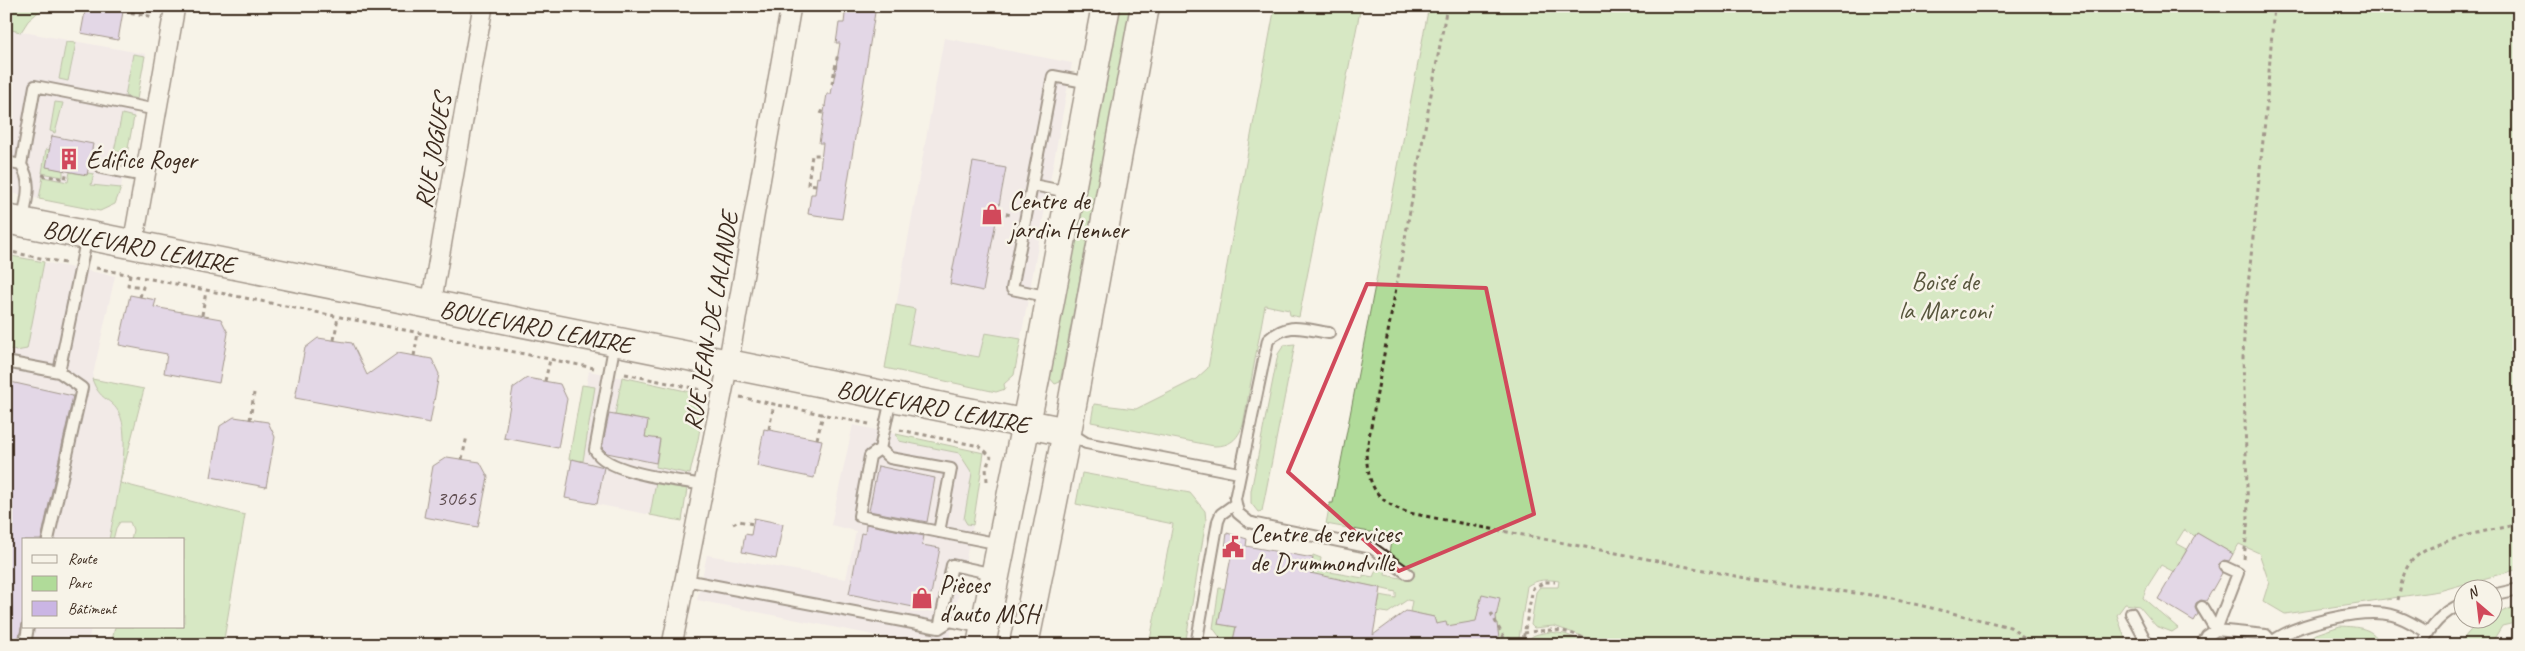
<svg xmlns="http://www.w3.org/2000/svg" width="2525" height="651" font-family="Caveat,sans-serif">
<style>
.built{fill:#eae0e7}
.green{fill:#b0db99;stroke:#76825c}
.building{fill:#cab5e4;stroke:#3b2a1e}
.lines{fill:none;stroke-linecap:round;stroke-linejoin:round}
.service-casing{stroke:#3b2a1e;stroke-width:14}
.minor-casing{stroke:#3b2a1e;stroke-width:22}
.secondary-casing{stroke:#3b2a1e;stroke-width:31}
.path{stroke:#3b2a1e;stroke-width:3;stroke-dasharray:4 4;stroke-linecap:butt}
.service{stroke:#f7f3e8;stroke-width:10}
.minor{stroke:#f7f3e8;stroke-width:19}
.secondary{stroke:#f7f3e8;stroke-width:28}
.marked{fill:none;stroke:#d1495b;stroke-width:4;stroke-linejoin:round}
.labels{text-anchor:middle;stroke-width:5;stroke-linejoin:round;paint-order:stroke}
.number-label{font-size:22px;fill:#5f4d50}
.street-label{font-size:25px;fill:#3b2a1e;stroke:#f7f3e8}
.poi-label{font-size:25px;fill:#3b2a1e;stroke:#f7f3e8;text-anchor:start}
.park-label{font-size:25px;fill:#58563d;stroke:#f7f3e8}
</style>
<rect width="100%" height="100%" fill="#f7f3e8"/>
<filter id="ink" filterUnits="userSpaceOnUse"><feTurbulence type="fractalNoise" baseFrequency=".02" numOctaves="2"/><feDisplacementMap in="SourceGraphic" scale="10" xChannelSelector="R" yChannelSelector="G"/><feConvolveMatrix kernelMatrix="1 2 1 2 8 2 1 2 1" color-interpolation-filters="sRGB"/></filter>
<g filter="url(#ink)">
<path class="built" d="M6 29 146 54 119 197 109 208 100 211 6 192Z
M944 38 1072 63 1014 375 1004 384 1005 389 1000 391 885 368Z
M6 255 115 276 92 379 144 389 120 483 109 540H24V627H91L88 645H6Z
M589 371 695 393 699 401 700 422 682 521 565 498Z
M853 425 984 453 973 525 948 645H924L697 600 707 555 846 579 856 531 831 525Z"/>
<path class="green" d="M6 6H45L28 21 21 32 6 29Z
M1119 6H1132L1062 372 1060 382 1055 384 1050 378Z
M1275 6H1361L1299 317 1290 315 1289 310 1265 305 1243 425C1237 440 1230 446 1214 446L1091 422 1094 404 1136 409 1196 379 1208 368Z
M1429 6H2519V569L2439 591 2285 614 2263 601 2269 582 2259 553 2239 544 2233 554 2197 533 2195 536 2184 530 2176 543 2187 549 2181 560 2217 581 2174 572 2161 565 2147 587 2143 598 2178 628 2172 632 2156 626 2139 606 2125 604 2117 615 2125 639 2124 645H2068L2047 641 2041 645H1607L1554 626 1534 628 1531 625 1536 592 1540 587H1558L1559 581C1547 579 1538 579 1527 586L1518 645 1500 644 1436 624 1434 617 1410 612 1412 601 1407 600 1388 613 1377 611 1380 595 1396 598V592L1331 577 1329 581 1309 578 1313 555 1321 558 1319 570 1363 578V575L1373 577 1378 566H1386L1385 575 1411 580 1415 575 1389 553 1392 536 1326 524 1330 503H1333Z
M66 42 76 43 68 81 59 79Z
M133 54 145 56 137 99 125 96Z
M55 102 63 103 55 133 50 131Z
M122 114 134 117 127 154 114 151Z
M46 149 50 150 47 167 63 170V177L42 173Z
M70 172 87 175 88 173 94 174 91 185 121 188 115 204 100 211 39 199 43 177 68 182Z
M6 255 44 262 27 349 16 351 6 348Z
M896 305 915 309 908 344 979 357 985 333 1021 339 1014 375 1004 384 1005 389 996 392 885 368Z
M1295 344 1262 511 1258 512 1251 503V491L1278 354 1284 345Z
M622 377 695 393C708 417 695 448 690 474L656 467 660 440 645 437 648 421 615 415Z
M92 379 144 389 120 483 245 515 223 645H111L115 627H184V540H131L133 530 130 522H120L116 528 113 540H109C114 511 134 436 118 411 109 397 100 401 92 379Z
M582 385 595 387 583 461 569 459Z
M896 434 984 453 973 525 967 524 964 519 972 473 959 453 899 441Z
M1082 473 1190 493 1205 511 1206 521 1185 645H1149L1173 524 1076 504Z
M656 482 687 489 682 521 650 515Z
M1219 588 1225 589 1218 624 1236 627 1232 645H1226L1213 628Z
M2519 605V622L2502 626 2490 645H2458C2467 635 2478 618 2492 618L2493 615Z
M2340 626C2357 627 2374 627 2381 645H2302L2316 634Z
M1550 632 1565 634 1592 645H1526C1530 633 1540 634 1550 632Z"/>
<path class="building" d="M86 6H124L118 40 81 33Z
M846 6H876L842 219 808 214 811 194H815L817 177 819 178 823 143H819L827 94H831L834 78 840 43H836L839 23H844Z
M52 136 93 144 87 175 46 167Z
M973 162 1006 168 983 291 950 284Z
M130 295 156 300 154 307 221 319 228 333 219 383 164 373 167 354 119 345Z
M318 338 352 343 367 375 398 353 432 359 439 374 430 423 295 398 305 348Z
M527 378 560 384 567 399 558 448 504 438 513 388Z
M6 381 73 396 41 540H24V616L17 645H6Z
M609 414 648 421 645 437 660 439 656 463 607 453 602 448Z
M234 417 268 422 275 437 266 487 211 477 220 426Z
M764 429 822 440 814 478 757 466Z
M447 457 480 462 488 477 478 527 424 517 433 466Z
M572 459 604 467 597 504 565 498Z
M878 466 935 478 927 522 869 511Z
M754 518 783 524 776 559 742 552 745 534 751 535Z
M866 524 924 536 922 545 940 548 928 610 849 594 861 533 865 534Z
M1227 533 1247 539 1246 546 1313 558 1310 573 1381 588 1373 635 1406 611 1434 617 1436 624 1446 622 1447 626 1476 621 1482 594 1500 598 1496 617 1500 645H1232L1236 627 1218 624 1231 557 1224 555Z
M2197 533 2233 554 2229 561 2224 560 2219 564 2218 568 2222 573 2206 601 2201 600 2196 603 2195 608 2198 614 2194 621 2158 599Z"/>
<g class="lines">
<g class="service-casing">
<path id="service" d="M6 162 21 165
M102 168 145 176
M1033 185 1068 192
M23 220C26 201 33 183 21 165L35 86 157 110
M1050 297 1012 289 1053 76 1090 83
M1329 333C1303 329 1289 321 1268 340L1235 499 1238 513 1249 522 1256 524 1372 548 1408 574
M615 342 595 450C608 474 678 480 704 485
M6 362 59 372 87 236
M891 399 880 449 870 456 859 516 1000 544
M1070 433 1086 443 1239 473
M880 449 890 458 951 469 939 532
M48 540 82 388 59 372
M685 580 939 628
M2492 595 2519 589
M2202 607 2216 630
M2131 613 2148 645
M984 628 950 621 939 628 952 565 994 574
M2216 630 2238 573 2225 567
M2273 641C2298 623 2362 608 2392 615 2405 618 2416 626 2427 632
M25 645 28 627
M1196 645 1218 521 1221 514 1235 504
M2202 645 2207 636 2216 630 2266 635 2275 645
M2422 645C2430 625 2443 612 2462 604"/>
</g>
<g class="minor-casing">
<path id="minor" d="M133 244 175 6
M431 304 483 6
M672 645 728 364 791 6"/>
</g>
<g class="secondary-casing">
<path id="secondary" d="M6 219 1067 432
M981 645 1036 374 1106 6
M1024 645 1067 432 1145 6"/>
</g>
<path class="path" d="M1447 6 1366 454C1369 488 1376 501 1409 513L1766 582 1879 596 1923 606 2010 627 2034 645
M123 11 154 17
M832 84 838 53
M821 114 825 106
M42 175 65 179 67 171
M816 185 808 184 812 155H822
M998 212 1011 215
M6 251 65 263
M96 268 594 368
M130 275 128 285 143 287 140 297
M202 315 206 291
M334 340 338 317
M414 356 418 333
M625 374 702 390
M545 381 550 360
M740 397 869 424
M250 420 254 393
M769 429 774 404
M900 430 979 446 991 456
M817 439 823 414
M462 459 467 436
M987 481 986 468 991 456
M733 524 739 521 753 524
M2244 559 2248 518 2243 358 2245 315 2266 111 2274 6
M2398 600C2401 588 2402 573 2410 563 2428 539 2490 531 2519 524
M1491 613 1504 638 1523 642
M1524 633C1562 627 1565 630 1599 645
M954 645 955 637
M1522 645 1533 588 1545 582H1555"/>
<use href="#service" class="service"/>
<use href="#minor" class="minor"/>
<use href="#secondary" class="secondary"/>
</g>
</g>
<path d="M0 0H2525V651H0ZM1367 284 1486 288 1534 514 1399 571 1288 472Z" fill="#f7f3e8" fill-opacity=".55" fill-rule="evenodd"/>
<path class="marked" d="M1367 284 1486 288 1534 514 1399 571 1288 472Z"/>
<defs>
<g id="building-bare" transform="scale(1.725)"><path d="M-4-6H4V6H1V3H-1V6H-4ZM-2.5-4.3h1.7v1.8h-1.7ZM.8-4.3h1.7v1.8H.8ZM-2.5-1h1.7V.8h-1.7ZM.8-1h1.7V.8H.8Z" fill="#d1495b" stroke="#f7f3e8" stroke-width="2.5" paint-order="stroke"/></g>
<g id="shop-bare" transform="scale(1.725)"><path d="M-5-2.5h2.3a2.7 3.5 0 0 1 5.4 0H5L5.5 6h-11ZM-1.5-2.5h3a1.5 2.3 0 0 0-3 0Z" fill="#d1495b" stroke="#f7f3e8" stroke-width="2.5" paint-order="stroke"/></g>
<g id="civic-bare" transform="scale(1.725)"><path d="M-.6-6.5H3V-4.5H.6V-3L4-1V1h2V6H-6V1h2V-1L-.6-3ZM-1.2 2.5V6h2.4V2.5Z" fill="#d1495b" stroke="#f7f3e8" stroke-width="2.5" paint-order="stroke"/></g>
</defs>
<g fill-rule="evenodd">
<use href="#building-bare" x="69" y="159"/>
<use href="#shop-bare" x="992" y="214"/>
<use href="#civic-bare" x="1233" y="547"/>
<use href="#shop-bare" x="922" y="598"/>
</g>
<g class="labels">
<g class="number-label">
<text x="456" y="505">3065</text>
</g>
<g class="street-label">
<text transform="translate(432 151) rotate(-80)" y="9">RUE JOGUES</text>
<text transform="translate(139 246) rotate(11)" y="9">BOULEVARD LEMIRE</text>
<text transform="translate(710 321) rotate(-80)" y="9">RUE JEAN-DE LALANDE</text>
<text transform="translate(536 326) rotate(11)" y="9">BOULEVARD LEMIRE</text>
<text transform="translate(933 406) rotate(11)" y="9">BOULEVARD LEMIRE</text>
</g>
<g class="poi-label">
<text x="86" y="168">Édifice Roger</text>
<text x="1009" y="209">Centre de<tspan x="1009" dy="29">jardin Henner</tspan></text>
<text x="1250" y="542">Centre de services<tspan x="1250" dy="29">de Drummondville</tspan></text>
<text x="939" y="593">Pièces<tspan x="939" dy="29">d'auto MSH</tspan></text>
</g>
<g class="park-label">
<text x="1945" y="290">Boisé de<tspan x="1945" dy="29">la Marconi</tspan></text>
</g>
</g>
<rect width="2525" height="651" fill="none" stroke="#f7f3e8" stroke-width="25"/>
<rect x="12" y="12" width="2500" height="626" fill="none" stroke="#3b2a1e" stroke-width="2" filter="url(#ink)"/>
<rect x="22" y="538" width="162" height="90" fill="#f7f3e8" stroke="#aca397"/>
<rect x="32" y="555" width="25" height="8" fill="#f7f3e8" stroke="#aca397"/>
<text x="68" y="564" font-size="15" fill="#3b2a1e">Route</text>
<rect x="32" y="576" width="25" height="15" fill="#b0db99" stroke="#aca397"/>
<text x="68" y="588" font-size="15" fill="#3b2a1e">Parc</text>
<rect x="32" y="601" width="25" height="15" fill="#cab5e4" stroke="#aca397"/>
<text x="68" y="614" font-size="15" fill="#3b2a1e">Bâtiment</text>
<g transform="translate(2478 604) rotate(332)"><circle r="24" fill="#f7f3e8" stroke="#aca397"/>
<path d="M0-4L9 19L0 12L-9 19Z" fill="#d1495b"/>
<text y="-8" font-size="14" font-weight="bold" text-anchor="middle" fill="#3b2a1e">N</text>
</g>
</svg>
